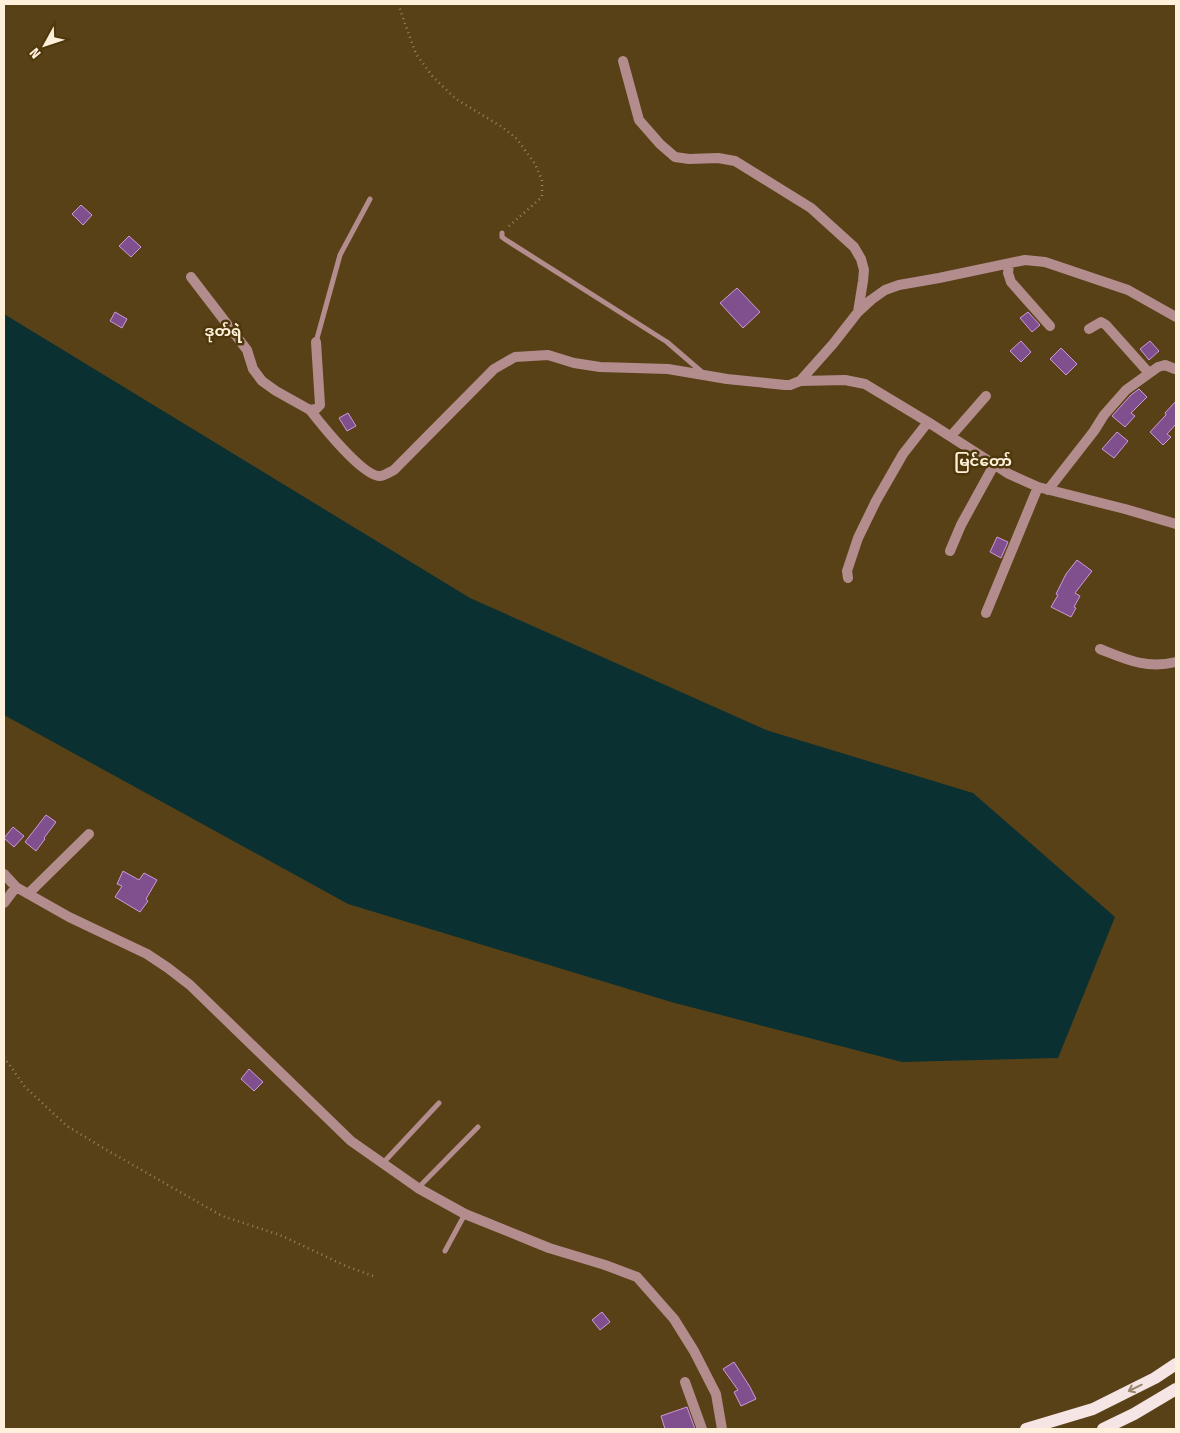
<svg xmlns="http://www.w3.org/2000/svg" width="1180" height="1433" font-family="'Fira Sans Condensed','Noto Sans Myanmar',sans-serif">
<style>
.water{fill:#0b3031}
.building{fill:#804f8d;stroke:#ce99dc}
.lines{fill:none;stroke-linecap:round;stroke-linejoin:round}
.path{stroke:#998462;stroke-width:2.5;stroke-dasharray:1 4;stroke-linecap:butt}
.lane{stroke:#b38d8d;stroke-width:5}
.street{stroke:#b38d8d;stroke-width:10}
.primary{stroke:#f5e5e5;stroke-width:12}
.oneway{stroke:#99856d}
.labels{text-anchor:middle;stroke-width:5;stroke-linejoin:round;paint-order:stroke}
.quarter-label{font-size:15px;font-weight:bold;fill:#fef0da;stroke:#4d370b}
</style>
<rect width="100%" height="100%" fill="#594117"/>
<path class="water" d="M4 314 470 598 766 730 973 793 1115 917 1058 1058 902 1062 671 1002 348 904 4 715Z"/>
<path class="building" d="M81 205 92 215 83 225 72 214Z
M129 236 141 247 131 257 119 246Z
M737 288 760 312 743 328 720 303Z
M115 312 127 319 122 328 110 321Z
M1028 312 1040 325 1032 332 1020 318Z
M1021 341 1031 352 1021 362 1010 351Z
M1150 341 1159 351 1149 360 1140 349Z
M1061 348 1077 364 1066 375 1050 359Z
M1139 389 1147 397 1131 413 1135 416 1125 427 1112 416 1131 395Z
M1176 401V424L1167 434 1171 437 1163 445 1150 432 1166 415 1165 413Z
M348 413 356 426 347 431 339 418Z
M1117 432 1128 441 1114 458 1102 449Z
M997 537 1008 542 1001 558 990 552Z
M1077 560 1092 571 1075 593 1080 596 1074 607 1076 608 1071 617 1051 607 1058 595 1056 594 1066 574Z
M46 815 56 822 44 838 45 839 36 851 25 842Z
M13 827 24 836 14 847 4 838Z
M123 871 139 880 144 873 157 880 146 899 148 901 140 912 115 897 122 886 117 884Z
M249 1069 263 1082 254 1091 241 1079Z
M602 1312 610 1322 600 1330 592 1320Z
M734 1362 750 1387 756 1399 741 1406 734 1392 738 1390 723 1369Z
M687 1407 695 1429H665L661 1416Z"/>
<g class="lines">
<path class="path" d="M398 4 416 54 433 77 456 99 502 127 517 139 535 164 542 180V197L508 227
M4 1057 25 1087 67 1126 105 1149 222 1216 280 1235 346 1266 373 1276"/>
<path class="lane" d="M502 233V237L506 240 667 342 703 373
M316 342 340 255 370 199
M383 1163 439 1103
M418 1188 478 1127
M445 1251 465 1214"/>
<path class="street" d="M623 61 639 120 660 144 675 157 689 159 718 158 735 161 811 208 854 247 861 259 864 270 863 281 858 312
M1009 264 1008 273 1011 282 1050 326
M191 277 247 350 253 369 262 381 276 391 310 410
M1089 329 1101 322 1106 325 1149 373
M316 342 320 405 316 409 310 410C321 424 363 477 380 476 384 476 390 472 394 470L494 369 515 357 548 355 574 363 600 367 668 369 727 379 785 385H790L800 381 845 380 865 384 928 422 1009 474 1038 487 1125 509 1176 524
M800 381 833 344 858 312 871 300 885 290 899 285 939 278 1025 260 1045 262 1128 290 1176 317
M951 436 986 396
M1048 490 1094 431 1104 415 1126 390 1158 367 1165 365 1175 369
M950 551 961 525 994 465
M848 578 847 571 858 538 876 501 903 454 928 422
M986 613 1038 487
M1100 649C1128 660 1146 669 1176 662
M4 874 16 887 69 917 147 954 168 968 190 985 351 1141 418 1188 465 1214 549 1248 605 1265 637 1277 674 1319 694 1351 716 1394 722 1429
M28 894 89 834
M4 903 16 887
M685 1382 702 1429"/>
<path class="primary" d="M1026 1429 1093 1409 1155 1378 1176 1364
M1103 1429 1134 1414 1176 1389"/>
</g>
<defs><path id="oneway-shaft" d="M-6 0H5M1.5-3L5.5 0L1.5 3" fill="none" stroke-width="1.6" stroke-linecap="round" stroke-linejoin="round" transform="scale(1.25)"/></defs>
<use class="oneway" href="#oneway-shaft" transform="translate(1135 1388) rotate(154)"/>
<g class="labels">
<g class="quarter-label">
<text x="223" y="336">ဒုတ်ရဲ</text>
<text x="983" y="466">မြင်တော်</text>
</g>
</g>
<rect width="1180" height="1433" fill="none" stroke="#fef0da" stroke-width="10"/>
<g transform="translate(45 45) rotate(230)" stroke="#4d370b" stroke-width="4" paint-order="stroke">
<path d="M0-4L9 19L0 12L-9 19Z" fill="#fef0da"/>
<text y="-8" font-size="14" font-weight="bold" text-anchor="middle" fill="#fef0da">N</text>
</g>
</svg>
